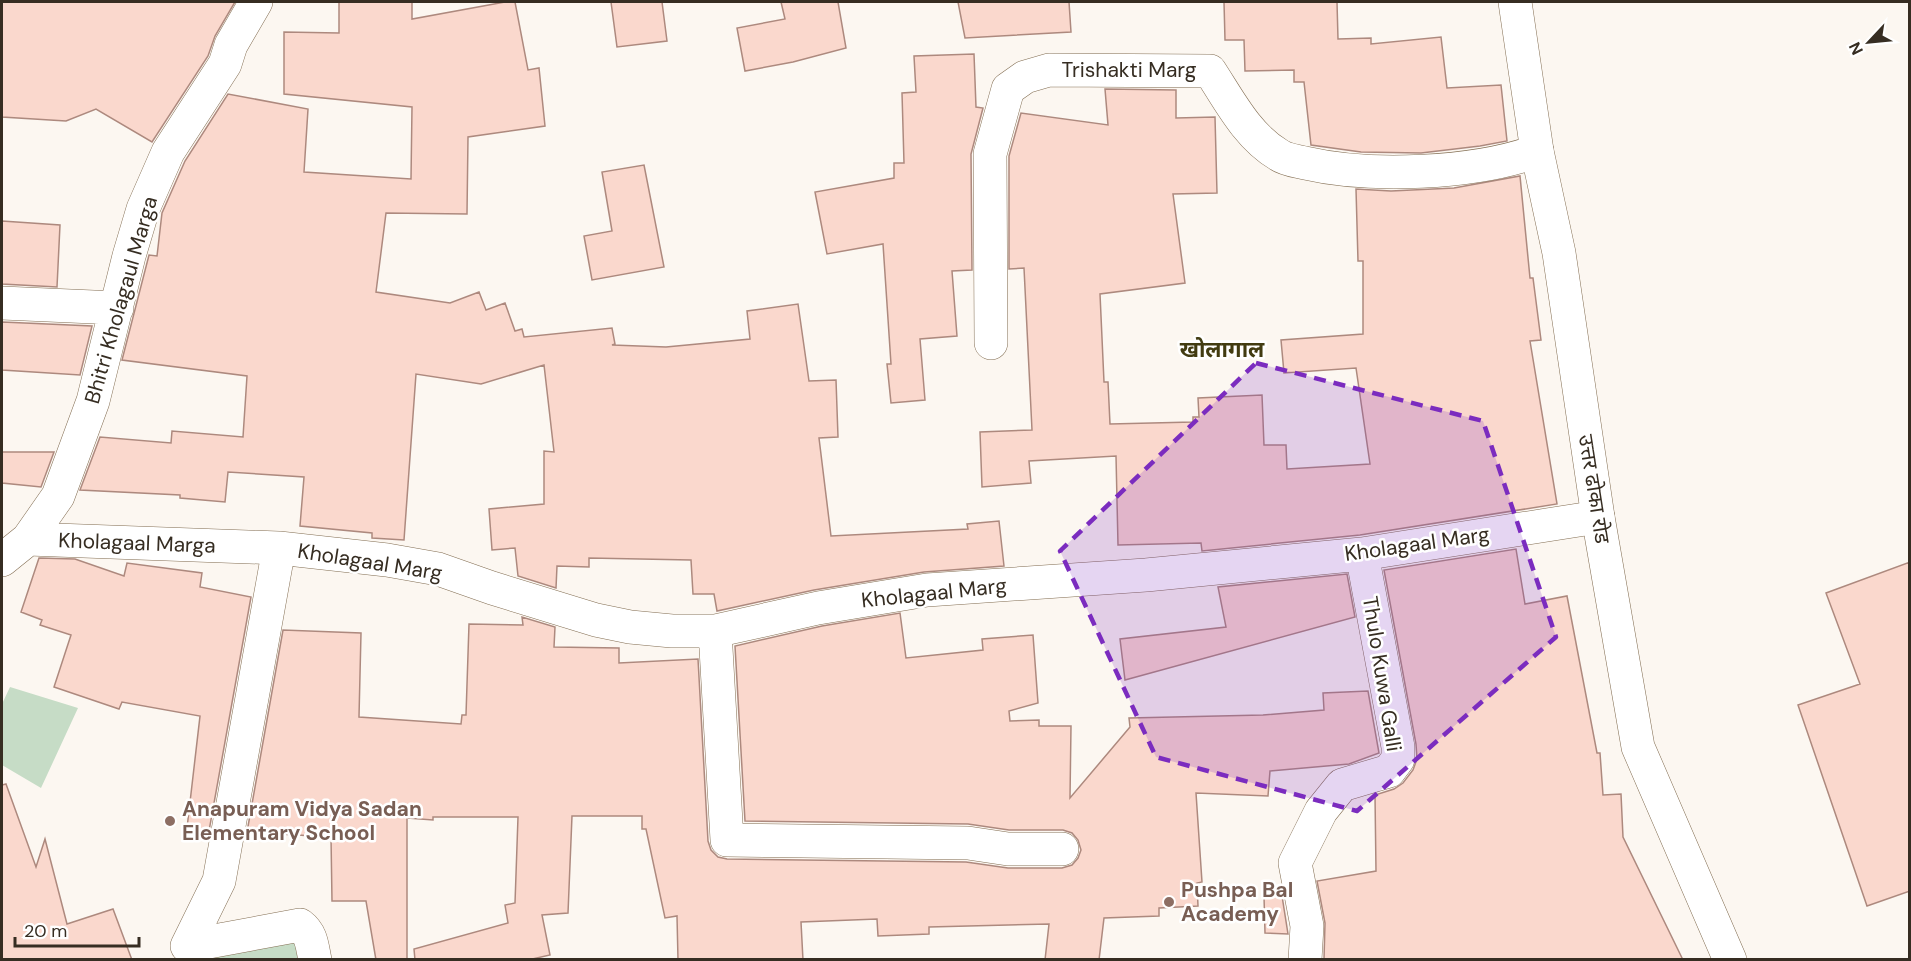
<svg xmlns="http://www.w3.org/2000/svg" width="1911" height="961" font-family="'DM Sans','Noto Sans Devanagari',sans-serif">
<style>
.green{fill:#c6dcc6}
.building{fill:#fad8cd;stroke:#ad897e;stroke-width:1.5}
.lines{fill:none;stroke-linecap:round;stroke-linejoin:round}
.street-casing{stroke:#836e53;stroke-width:34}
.secondary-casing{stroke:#836e53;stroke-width:34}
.street{stroke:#fff;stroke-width:33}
.secondary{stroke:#fff;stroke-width:33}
.marked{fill:#7b2cbf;fill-opacity:0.2;stroke:#7b2cbf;stroke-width:4.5;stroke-dasharray:12 8;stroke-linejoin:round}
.education-dot{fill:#8d6e63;stroke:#fff;stroke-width:2}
.labels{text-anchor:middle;stroke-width:5;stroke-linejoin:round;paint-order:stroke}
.street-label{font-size:21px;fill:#362d22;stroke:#fff}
.education-label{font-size:21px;font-weight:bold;fill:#785e54;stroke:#fff;text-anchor:start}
.neighbourhood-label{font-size:22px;font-weight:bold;fill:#423c12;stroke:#fff}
</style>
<rect width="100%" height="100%" fill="#fcf7f1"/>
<path class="green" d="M10 687 78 708 41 788 2 765V704Z
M302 932 310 959 191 960Z"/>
<path class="building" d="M2 2H235L215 36 208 56 152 142 96 109 66 121 2 117Z
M339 2H412V19L505 2H515L528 70 539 68 545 126 468 137 467 214 386 213 376 292 450 303 479 292 486 310 505 303 515 331 522 329 524 337 612 328 615 344 612 345 666 347 750 339 747 311 798 304 809 381 836 380 838 437 819 438 831 536 968 529 967 524 999 521 1004 566 924 572 814 590 717 611 714 594H693L691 560 589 558V567L557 566 556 588 518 576 515 548 492 550 489 509 544 504V451L554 452 544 365 481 384 416 374 404 540 372 538V533L300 526 304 477 228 472 225 502 180 498V495L80 490 100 437 171 443 172 431 243 437 247 376 122 360 149 255 157 256 162 213 185 161 228 94 308 109 304 172 411 179 412 107 284 94V32L339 33Z
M611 2H662L667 41 617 47Z
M781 2H838L846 48 793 62 745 71 737 28 785 19Z
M958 2H1069L1071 32 965 38Z
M1224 2H1337L1338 39 1371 38V44L1441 37 1447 88 1501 85 1507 141 1480 146 1421 153 1361 152 1311 145 1304 82H1294V70L1245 71 1244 40H1225Z
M974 54 976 107 983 108 971 154 972 270 952 271 957 336 920 339 925 400 891 403 887 364H891L883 244 827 254 815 192 894 178V163H904L902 93 916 92 914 56Z
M1105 89 1176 90V118L1215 117 1217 193 1173 194 1185 283 1100 294 1104 382H1108L1110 424 1193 422V417H1199L1198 398 1262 395 1264 445H1286L1287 469 1370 464 1356 368 1284 373 1281 340 1363 334V261H1358L1356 189 1391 191 1454 188 1520 176 1530 278H1533L1541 340 1530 341 1557 504 1360 535 1202 551 1201 543 1118 545 1116 456 1029 461 1031 483 982 487 980 432 1032 430 1024 268 1009 269V156L1021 113 1108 125Z
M644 165 664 267 592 280 584 236 612 231 602 172Z
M2 221 60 225 57 287 2 284Z
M2 322 92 326 80 375 2 370Z
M2 452H54L41 487 2 483Z
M1516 549 1525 604 1567 596 1597 753H1600L1603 795 1621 794 1623 837 1683 960H1324L1325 923 1317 881 1376 871 1375 795 1394 789 1403 783 1413 770 1417 759 1416 744 1384 570Z
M39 558 75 559 124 576 127 563 202 573 200 587 251 597 209 831 187 828 200 716 122 702 119 709 54 687 71 635 40 625 42 620 21 612Z
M1910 562V891L1867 906 1798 705 1860 684 1826 593Z
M1347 574 1355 617 1125 680 1120 639 1226 627 1218 587Z
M900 613 906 658 983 650 982 639 1033 635 1038 703 1009 711 1010 721 1039 720V726H1071L1070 798 1130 727 1129 718 1263 715 1324 710 1323 693 1368 691 1379 753 1349 764 1270 771 1268 796 1196 793 1202 882 1197 883 1198 906 1159 908V916L1104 918 1099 960H1045L1049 924 929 927V934L878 936 877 919 801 922 803 960H678L677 916 665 918 646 829H642V816H572L568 913 542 915 550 955 528 960H415L414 949 508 923 505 905 515 903 518 817H433V820L407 818V960H376L366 901H332L331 837 247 832 283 630 361 633 359 717 461 724 462 715H466L469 624 523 625 522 617 555 627 554 647 619 648V663L698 659 708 841 711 850 718 857 727 859 966 862 1008 868H1062L1072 865 1078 858 1081 850 1078 840 1072 833 1063 830H1009L968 824 745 821 735 646 822 626Z
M6 784 36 867 45 839 67 924 113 909 132 960H2V785Z
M1264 896H1282L1288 934 1265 933Z"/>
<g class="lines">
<g class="street-casing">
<path id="street" d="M2 303 117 308
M991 343 990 154 1008 89 1025 77 1049 70 1210 71C1229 100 1247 136 1279 155 1286 160 1297 161 1305 163 1370 178 1474 174 1537 151
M28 539 58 496 93 401 129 256 143 209 168 152 225 64 231 45 256 2
M279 548 219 881 187 946 300 925C312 934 312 946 315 960
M2 560 28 539 279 548 387 560 438 569 492 588 596 620 630 627 672 631H715L818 608 927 590 1146 575 1362 554 1598 517
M715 631 727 840 968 843 1008 849H1062
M1305 960 1307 926 1295 863 1321 811 1342 785 1389 771 1398 759V747L1362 554"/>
</g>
<g class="secondary-casing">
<path id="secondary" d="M1515 2 1537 151 1559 253 1598 517 1638 747 1730 960"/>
</g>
<use href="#street" class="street"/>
<use href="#secondary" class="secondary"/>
</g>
<path class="marked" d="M1256 363 1483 421 1556 637 1357 811 1156 757 1060 551Z"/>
<g class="education-dot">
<circle cx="170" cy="821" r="6"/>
<circle cx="1169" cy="902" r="6"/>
</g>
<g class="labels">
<g class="street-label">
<text x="1129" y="77">Trishakti Marg</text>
<text transform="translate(121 300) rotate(-74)" y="7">Bhitri Kholagaul Marga</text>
<text transform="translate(1594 489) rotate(81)" y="7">उत्तर ढोका रोड</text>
<text transform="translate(137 543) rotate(2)" y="7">Kholagaal Marga</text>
<text transform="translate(1417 544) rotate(-8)" y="7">Kholagaal Marg</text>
<text transform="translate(370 562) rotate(9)" y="7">Kholagaal Marg</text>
<text transform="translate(934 593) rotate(-6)" y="7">Kholagaal Marg</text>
<text transform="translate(1382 674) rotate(81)" y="7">Thulo Kuwa Galli</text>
</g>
<g class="education-label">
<text x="182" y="816">Anapuram Vidya Sadan<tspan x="182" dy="24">Elementary School</tspan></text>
<text x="1181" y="897">Pushpa Bal<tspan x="1181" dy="24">Academy</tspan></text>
</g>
<g class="neighbourhood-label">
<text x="1222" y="357">खोलागाल</text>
</g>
</g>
<rect width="1911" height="961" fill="none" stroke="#362d22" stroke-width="6"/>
<g transform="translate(1869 42) rotate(244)" stroke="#ffffff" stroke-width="4.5" paint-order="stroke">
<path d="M0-4.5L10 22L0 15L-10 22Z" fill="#362d22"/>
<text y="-9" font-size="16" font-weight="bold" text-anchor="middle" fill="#362d22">N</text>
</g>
<path d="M15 937v9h124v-9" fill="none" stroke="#362d22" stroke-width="3"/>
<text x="24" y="937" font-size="18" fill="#362d22" stroke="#ffffff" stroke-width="4.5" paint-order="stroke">20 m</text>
</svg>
